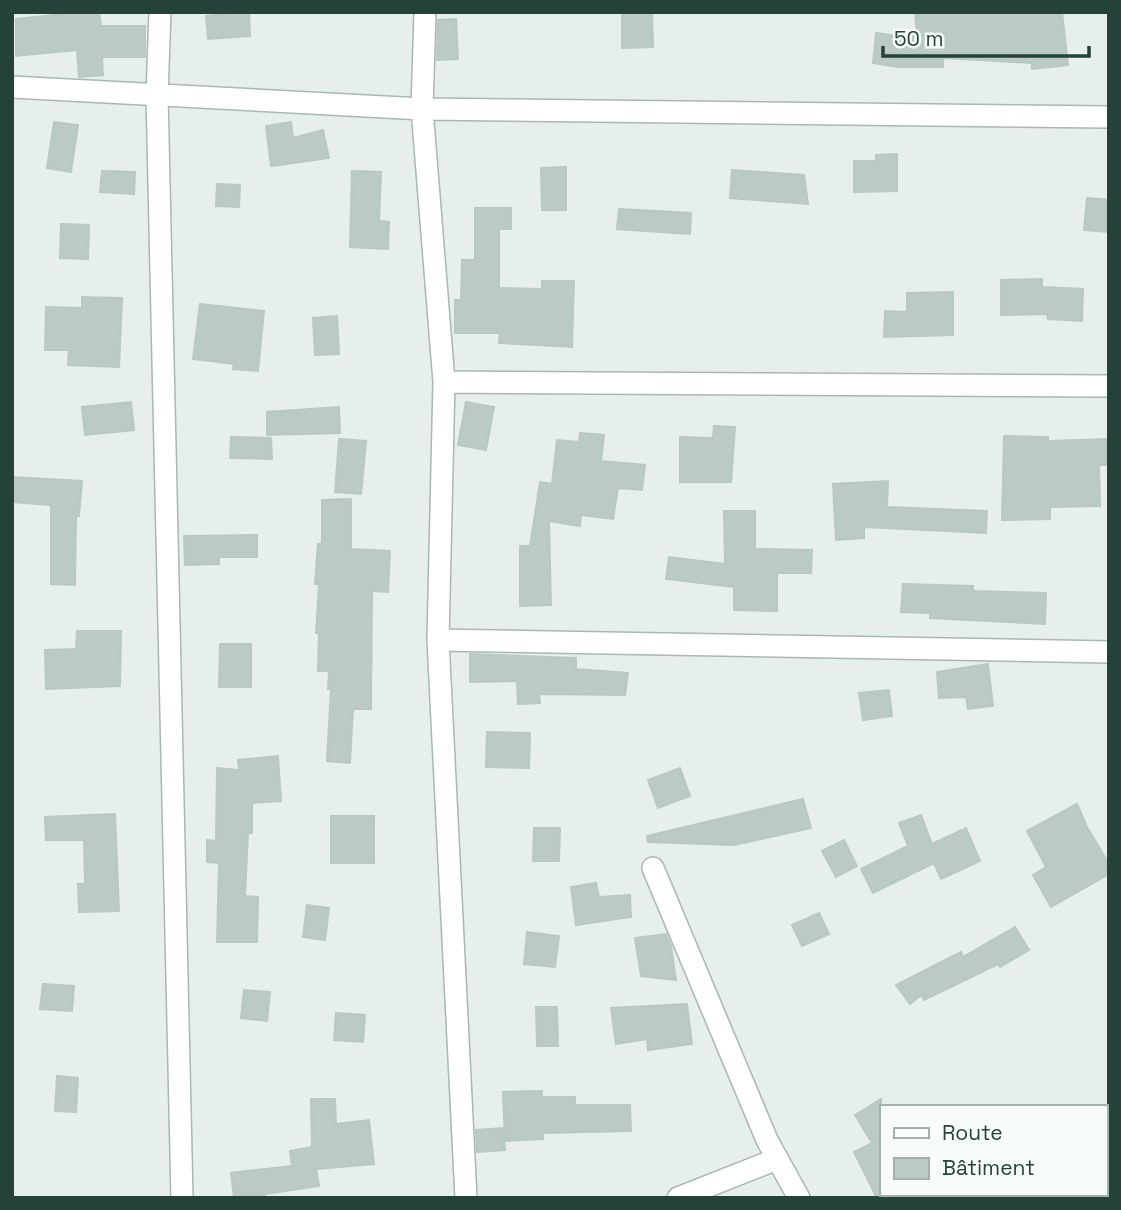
<svg xmlns="http://www.w3.org/2000/svg" width="1121" height="1210" font-family="'Space Grotesk',sans-serif">
<style>
.building{fill:#bbcac4;stroke:#b8c9c2;stroke-width:2}
.lines{fill:none;stroke-linecap:round;stroke-linejoin:round}
.street-casing{stroke:#a8b8b2;stroke-width:24}
.street{stroke:#fff;stroke-width:21}
</style>
<rect width="100%" height="100%" fill="#e6efeb"/>
<path class="building" d="M85 12H99L101 26H145V57H102L103 75 79 77 77 50 16 56V19Z
M249 12 250 36 208 39 206 16Z
M622 12H652L653 47 622 48Z
M915 12H1062L1068 65 1032 69V63L943 58V67H897L873 63 876 33 898 36V34H917Z
M456 19 458 59 437 60 438 20Z
M54 122 78 125 71 172 47 168Z
M291 122 293 138 323 130 329 158 271 166 266 126Z
M897 154V191L854 192V161H876V155Z
M566 167V210H542L541 168Z
M732 170 804 175 808 204 730 198Z
M102 171 135 172 134 194 100 192Z
M352 171 381 172 379 221 389 222 388 249 350 247Z
M217 184 240 185 239 207 216 206Z
M1087 198 1109 200V232L1084 230Z
M475 208H511V229H499V288L542 289V281H574L572 347 499 343 500 333H455V300H461L462 260H475Z
M619 209 691 213 690 234 617 229Z
M61 224 89 225 88 259 60 258Z
M1042 279V287L1083 289 1082 321 1048 319 1047 314 1001 315V280Z
M953 292V335L884 337 885 311 907 312V293Z
M82 297 122 298 119 367 68 365 69 350H45L46 307 82 308Z
M200 304 264 311 258 371 233 369 234 364 193 359Z
M337 316 339 354 315 355 313 318Z
M131 402 134 430 85 435 82 407Z
M466 402 494 407 486 450 458 445Z
M339 407 340 433 267 435V412Z
M714 426 735 427 731 482H680V437L713 438Z
M580 433 604 435 601 461 645 465 642 490 618 488 613 519 581 515 580 526 549 521 551 605 520 606V546H530L540 482 552 484 557 440 579 442Z
M1004 436 1048 437V441L1109 439V465H1099L1100 506 1050 507V519L1002 520Z
M231 437 271 438 272 459 230 458Z
M339 439 366 441 361 494 335 492Z
M12 477 82 481 79 516H76L75 585 51 584V505L12 502Z
M888 481 887 507 987 511 986 533 864 527V538L836 540 833 484Z
M351 499V549L390 551 388 592 372 591 371 709H353L350 763 327 761 331 689H328L329 671H318L319 633H316L319 584H315L318 544H322V500Z
M724 511H755V549L812 550 811 573H777V611L734 610V587L666 579 669 557 725 564Z
M257 535V557H219V564L185 565 184 536Z
M903 584 973 586V591L1046 593 1045 624 930 618V613L901 612Z
M77 631H121L120 686 46 689 45 650 76 649Z
M220 644H251V687H219Z
M470 654 576 658V669L628 673 625 695 539 694 540 703 518 704 517 681 470 682Z
M988 664 993 706 968 709 966 697 939 698 937 672Z
M889 690 892 716 863 720 859 693Z
M487 732 530 733 529 768 486 767Z
M278 756 281 801 252 803V833H248L245 896 258 897 257 942H217L219 863 207 862V840L216 841 217 768 239 770 238 760Z
M680 768 690 796 658 808 648 780Z
M803 799 811 828 734 845 648 842 647 836Z
M1077 804 1087 827 1109 864V874L1051 907 1033 875 1046 867 1027 831Z
M115 814 119 911 79 912 78 884H85L84 840H46L45 817Z
M921 815 932 844 966 828 980 861 941 879 934 863 873 893 861 869 908 846 899 823Z
M331 816H374V863H331Z
M534 828H560L559 861H533Z
M844 840 857 866 836 877 822 851Z
M596 883 599 897 630 895 631 917 576 925 571 887Z
M307 905 329 908 325 940 303 937Z
M819 913 829 934 802 946 792 925Z
M1015 927 1029 950 1000 967 998 964 924 1000 921 995 910 1004 896 985 961 952 963 957Z
M527 932 559 936 555 967 524 964Z
M666 934 671 946 676 980 641 976 635 938Z
M43 984 74 986 72 1011 40 1009Z
M244 990 270 992 267 1021 241 1018Z
M687 1004 692 1044 648 1050 647 1039 616 1044 611 1008Z
M536 1007H557L558 1046H537Z
M336 1013 365 1015 363 1042 334 1040Z
M57 1076 78 1078 76 1112 55 1111Z
M542 1091V1097H575V1105H630L631 1131 543 1133V1139L505 1141 503 1092Z
M311 1099H335L336 1124 369 1120 374 1164 316 1169 319 1186 265 1194V1198H234L231 1173 292 1166 290 1151 312 1147Z
M881 1099V1198H877L854 1152 872 1143 855 1115Z
M503 1128 505 1150 477 1152 476 1130Z"/>
<g class="lines">
<g class="street-casing">
<path id="street" d="M160 12 157 95 182 1198
M425 12 422 109 444 382 438 640 466 1198
M12 87 422 109 1109 117
M444 382 1109 386
M438 640 1109 652
M653 868 767 1140 799 1198
M678 1198 777 1159"/>
</g>
<use href="#street" class="street"/>
</g>
<rect width="1121" height="1210" fill="none" stroke="#24423a" stroke-width="28"/>
<rect x="880" y="1105" width="228" height="91" fill="#f7fbf9" stroke="#a3b1ad" stroke-width="2"/>
<rect x="894" y="1128" width="35" height="10" fill="#ffffff" stroke="#a3b1ad" stroke-width="2"/>
<text x="942" y="1140" font-size="21" fill="#24423a">Route</text>
<rect x="894" y="1158" width="35" height="21" fill="#bbcac4" stroke="#a3b1ad" stroke-width="2"/>
<text x="942" y="1175" font-size="21" fill="#24423a">Bâtiment</text>
<path d="M883 46v10h206v-10" fill="none" stroke="#24423a" stroke-width="3.5"/>
<text x="894" y="46" font-size="21" fill="#24423a" stroke="#f7fbf9" stroke-width="5" paint-order="stroke">50 m</text>
</svg>
